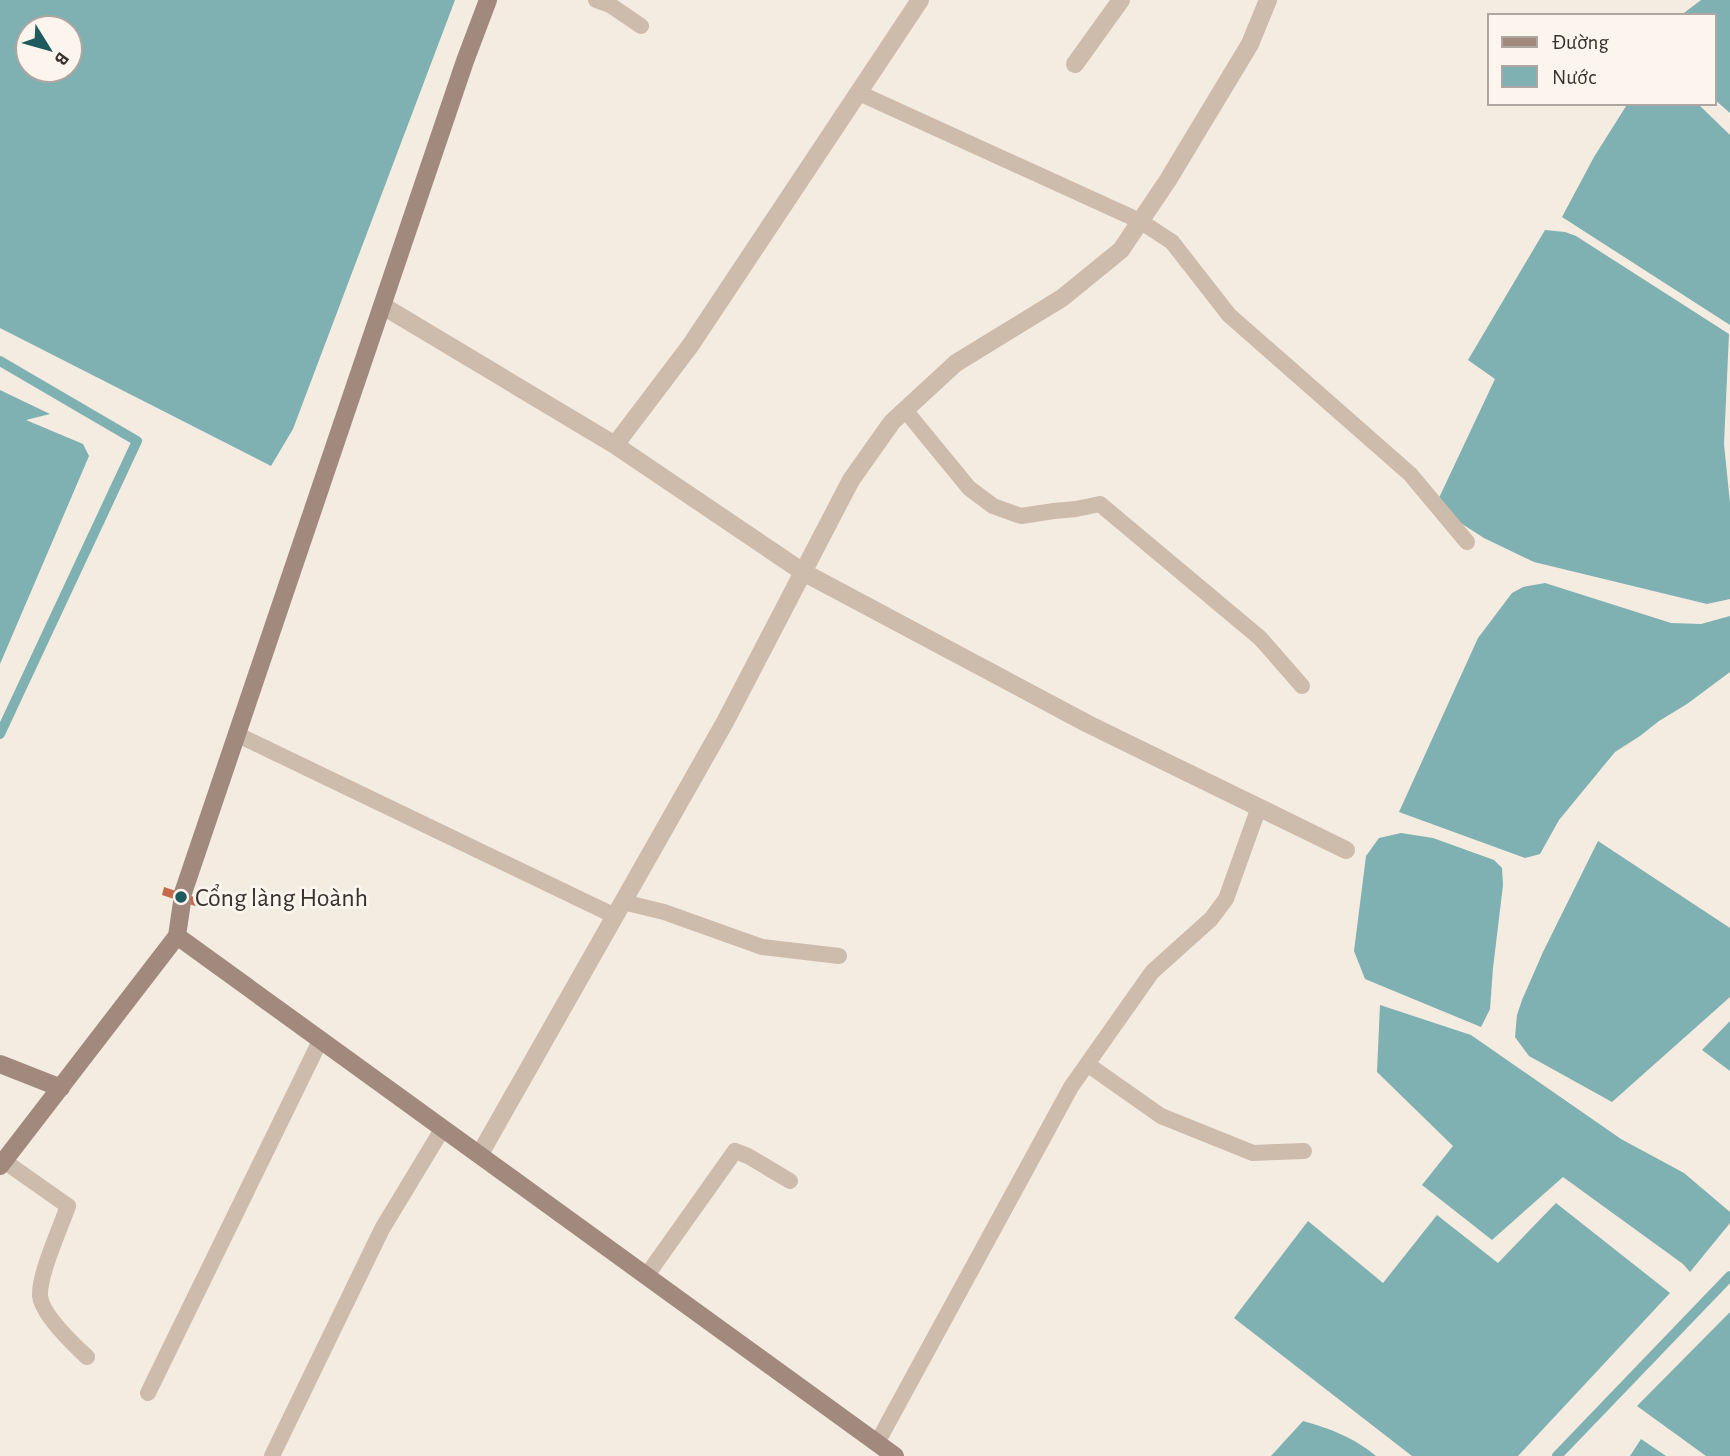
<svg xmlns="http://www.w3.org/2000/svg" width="1730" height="1456" font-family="'Alegreya Sans',sans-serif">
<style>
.water{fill:#7fb0b2;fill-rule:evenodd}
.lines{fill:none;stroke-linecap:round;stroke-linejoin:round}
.stream{stroke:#7fb0b2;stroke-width:10}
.building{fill:#c8694b}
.lane{stroke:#cdbbac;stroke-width:16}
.street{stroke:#cdbbac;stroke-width:18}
.secondary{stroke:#a18a7d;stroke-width:18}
.poi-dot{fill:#1f5a5e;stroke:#fbf5ee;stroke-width:2.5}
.labels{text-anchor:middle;stroke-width:6;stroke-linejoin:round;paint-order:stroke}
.poi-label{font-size:26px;fill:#3b302b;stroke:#fbf5ee;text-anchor:start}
</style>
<rect width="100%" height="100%" fill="#f4ebe1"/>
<path class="water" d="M0 0H455L293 429 271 466 0 328ZM28 28H70V70H28Z
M1701 0H1730V113L1714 99V16H1680Z
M1628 103H1697L1730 135V325L1562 217 1594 157Z
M1545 230 1565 232 1576 236 1729 334 1724 444 1730 503V599L1707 604 1534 562 1484 538 1445 513 1438 500 1495 379 1468 360Z
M0 390 50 414 26 420 83 444 89 456 0 664Z
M1545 583 1671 623 1701 624 1730 616V672L1687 704 1659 721 1640 736 1615 752 1559 820 1540 854 1525 858 1399 812 1478 638 1512 593 1523 587Z
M1401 833 1433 838 1494 860 1502 868 1503 885 1493 968 1490 1009 1481 1027 1365 979 1354 951 1366 856 1379 838Z
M1598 841 1730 928V997L1612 1102 1529 1056 1515 1037 1517 1015 1522 1000 1543 952Z
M1380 1005 1471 1035 1621 1139 1684 1173 1730 1212V1223L1690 1272 1683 1264 1563 1177 1492 1240 1422 1185 1453 1146 1377 1072Z
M1730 1021V1071L1702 1050Z
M1556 1203 1670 1293 1518 1456H1412L1234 1318 1308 1221 1383 1283 1437 1215 1498 1263Z
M1730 1312V1456H1706L1637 1406Z
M1303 1421C1331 1429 1353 1437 1376 1456H1271Z
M1641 1439 1666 1456H1630Z"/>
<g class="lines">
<path class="stream" d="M0 361 137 441 0 734
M1557 1456 1730 1276"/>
</g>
<path class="building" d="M164 887 200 899 198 907 162 895Z"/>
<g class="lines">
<path class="lane" d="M596 0 610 5 641 26
M859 93 1140 221 1172 242 1229 315 1410 474 1467 542
M905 410 969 488 993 506 1021 516 1054 511 1076 509 1100 504 1260 638 1302 686
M236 734 615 916
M623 902 664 912 762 947 839 956
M1087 1064 1161 1116 1253 1153 1304 1151
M4 1161 68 1206C60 1229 39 1274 40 1296 42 1315 74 1345 87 1357
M647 1275 735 1151 748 1156 790 1181
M148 1393 321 1039
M877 1443 1071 1087 1152 972 1211 919 1226 899 1259 807
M272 1456 382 1229 443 1128"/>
<path class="street" d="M1075 64 1121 0
M383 306 615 445 803 572 1088 724 1346 850
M615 445 690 346 920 0
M480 1154 725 722 851 480 892 422 956 363 1062 298 1121 250 1168 180 1250 44 1268 0"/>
<path class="secondary" d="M183 893 465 61 488 0
M177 936 895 1456
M0 1064 61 1088
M0 1166 177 936 182 902"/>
</g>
<circle class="poi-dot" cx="181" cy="897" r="7"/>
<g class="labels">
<g class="poi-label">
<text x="195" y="906">Cổng làng Hoành</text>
</g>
</g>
<rect x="1488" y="14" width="228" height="91" fill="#fbf5ee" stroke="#aea6a0" stroke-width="2"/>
<rect x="1502" y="37" width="35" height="10" fill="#a18a7d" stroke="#aea6a0" stroke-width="2"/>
<text x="1552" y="49" font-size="21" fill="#3b302b">Đường</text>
<rect x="1502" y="66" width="35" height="21" fill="#7fb0b2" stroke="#aea6a0" stroke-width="2"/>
<text x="1552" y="84" font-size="21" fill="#3b302b">Nước</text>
<g transform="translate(49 49) rotate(127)"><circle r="33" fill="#fbf5ee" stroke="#aea6a0" stroke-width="2"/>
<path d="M0-5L12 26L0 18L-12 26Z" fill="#1f5a5e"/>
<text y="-10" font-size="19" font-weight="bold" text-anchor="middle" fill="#3b302b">B</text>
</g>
</svg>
